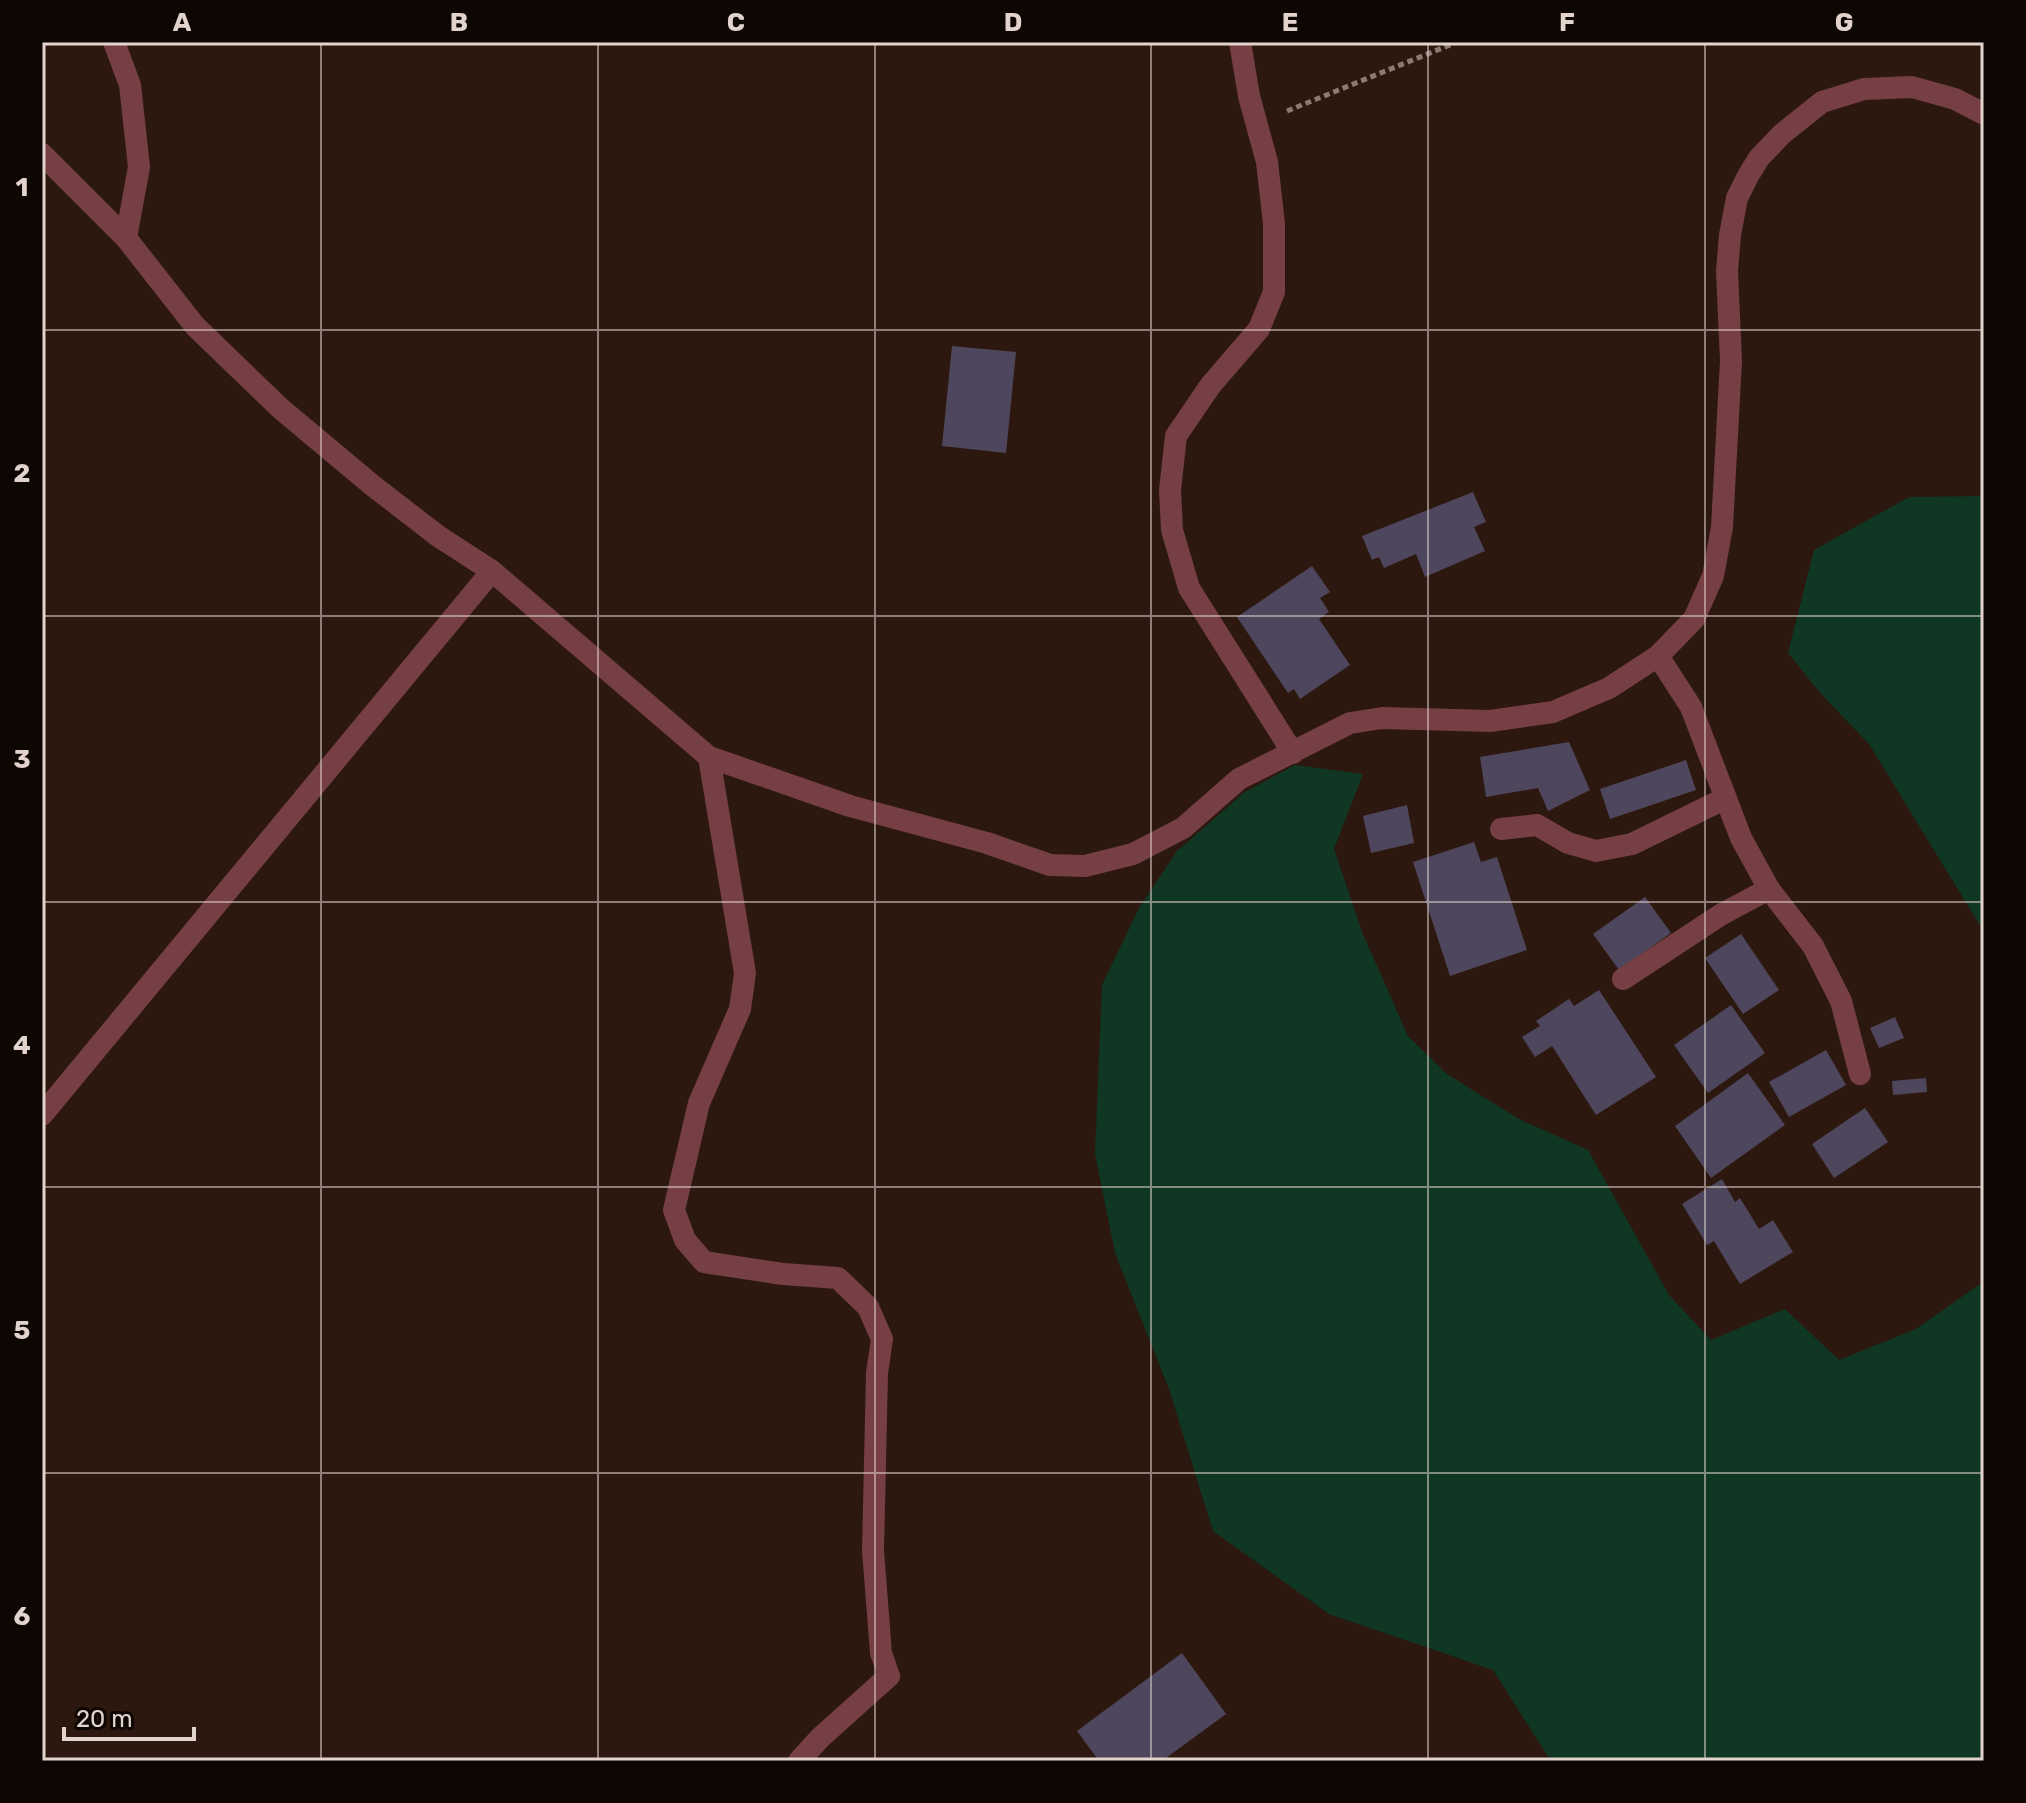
<svg xmlns="http://www.w3.org/2000/svg" width="2026" height="1803" font-family="Rubik,sans-serif">
<style>
.green{fill:#0f3723}
.building{fill:#4e465c}
.lines{fill:none;stroke-linecap:round;stroke-linejoin:round}
.path{stroke:#8b7a71;stroke-width:5;stroke-dasharray:6 4;stroke-linecap:butt}
.service{stroke:#763f43;stroke-width:22}
.minor{stroke:#763f43;stroke-width:22}
.grid{fill:none;stroke:#e2d4cd;stroke-width:2;stroke-opacity:0.55}
.neatline{fill:none;stroke:#e2d4cd;stroke-width:3}
.grid-label{font-size:26px;text-anchor:middle;font-weight:bold;fill:#e2d4cd}
</style>
<rect width="100%" height="100%" fill="#2c180e"/>
<path class="green" d="M1984 496V932L1869 744 1822 695 1788 653 1814 550 1909 497Z
M1295 765 1363 774 1334 849 1362 932 1408 1036 1447 1074 1519 1119 1588 1150 1669 1295 1711 1340 1785 1309 1839 1360 1916 1329 1984 1281V1761H1551L1493 1670 1329 1614 1213 1531 1169 1389 1115 1253 1095 1154 1102 985 1139 908 1177 851 1245 792Z"/>
<path class="building" d="M952 346 1016 352 1006 453 942 446Z
M1473 492 1486 522 1474 527 1485 551 1425 577 1416 554 1384 568 1379 557 1372 560 1362 536Z
M1312 566 1330 592 1320 598 1329 612 1319 619 1350 665 1300 699 1294 689 1288 693 1237 617Z
M1569 742 1590 790 1548 811 1538 788 1486 797 1480 757Z
M1686 760 1696 790 1610 819 1600 789Z
M1407 805 1414 843 1371 853 1363 816Z
M1474 842 1481 862 1497 857 1527 950 1450 976 1413 862Z
M1645 897 1671 933 1619 970 1593 934Z
M1741 934 1779 990 1743 1014 1705 958Z
M1599 990 1656 1077 1596 1115 1552 1046 1535 1057 1522 1037 1540 1026 1536 1021 1569 999 1574 1006Z
M1731 1005 1765 1053 1708 1093 1674 1045Z
M1895 1017 1904 1038 1879 1048 1870 1028Z
M1826 1050 1846 1085 1789 1117 1769 1082Z
M1748 1073 1785 1125 1711 1178 1675 1126Z
M1926 1078 1927 1092 1893 1095 1892 1081Z
M1865 1108 1888 1142 1834 1178 1812 1144Z
M1722 1179 1735 1202 1740 1198 1759 1229 1773 1220 1793 1252 1740 1284 1714 1241 1707 1245 1682 1204Z
M1182 1653 1226 1714 1162 1761H1099L1077 1731Z"/>
<g class="lines">
<path class="path" d="M1287 111 1457 42"/>
<path class="service" d="M1658 656 1691 707 1741 838 1769 889 1813 946 1841 1001 1860 1074
M1501 829 1537 825 1568 843 1596 851 1632 844 1726 798
M1623 979 1722 914 1769 889"/>
<path class="minor" d="M114 42 130 85 139 167 126 238
M1240 42 1249 96 1267 162 1274 224V292L1259 329 1210 386 1176 436 1170 490 1172 530 1189 588 1293 753
M42 154 126 238 195 326 280 408 372 485 438 536 492 571 709 757 850 806 987 843 1050 865 1085 866 1133 854 1183 828 1239 779 1350 723 1382 718 1490 721 1553 712 1609 688 1658 656 1694 619 1713 576 1722 527 1731 361 1727 271 1730 235 1737 198 1748 176 1759 158 1782 134 1822 102 1864 89 1912 87 1955 99 1984 114
M709 757 745 973 740 1009 699 1103 674 1210 685 1240 704 1262 783 1274 838 1278 868 1307 882 1339 877 1373 873 1551 881 1653 889 1676 820 1738 799 1761
M42 1115 492 571"/>
</g>
<path class="grid" d="M321 42V1761M598 42V1761M875 42V1761M1151 42V1761M1428 42V1761M1705 42V1761M42 330H1984M42 616H1984M42 902H1984M42 1187H1984M42 1473H1984"/>
<rect width="2026" height="1803" fill="none" stroke="#0e0603" stroke-width="88"/>
<path d="M64 1727v12h130v-12" fill="none" stroke="#e2d4cd" stroke-width="4"/>
<text x="76" y="1727" font-size="24" fill="#e2d4cd" stroke="#0e0603" stroke-width="6" paint-order="stroke">20 m</text>
<rect x="44" y="44" width="1938" height="1715" class="neatline"/>
<g class="grid-label">
<text x="182" y="31">A</text>
<text x="459" y="31">B</text>
<text x="736" y="31">C</text>
<text x="1013" y="31">D</text>
<text x="1290" y="31">E</text>
<text x="1567" y="31">F</text>
<text x="1844" y="31">G</text>
<text x="22" y="196">1</text>
<text x="22" y="482">2</text>
<text x="22" y="768">3</text>
<text x="22" y="1054">4</text>
<text x="22" y="1339">5</text>
<text x="22" y="1625">6</text>
</g>
</svg>
